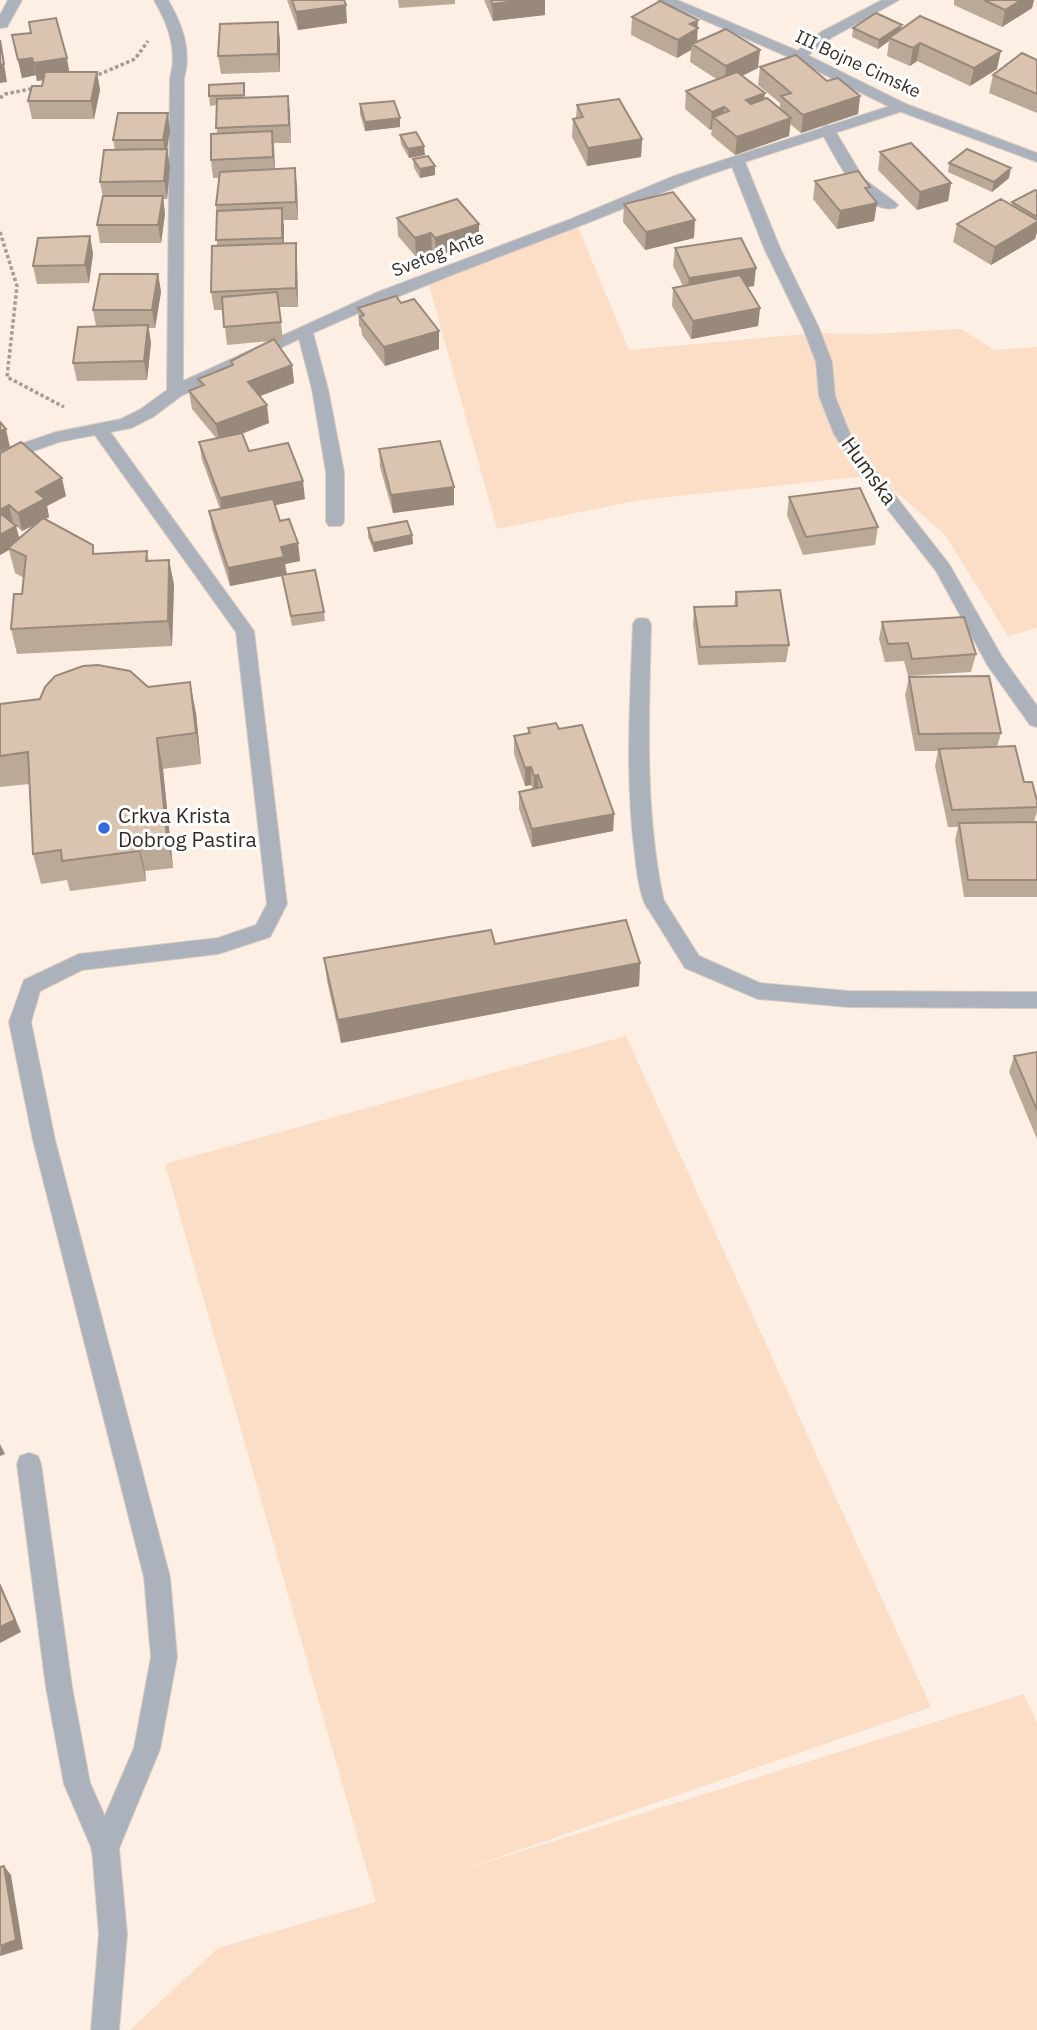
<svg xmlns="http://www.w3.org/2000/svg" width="1037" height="2030" font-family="'IBM Plex Sans',sans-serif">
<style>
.green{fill:#fbdec5}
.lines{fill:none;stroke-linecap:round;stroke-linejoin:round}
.service-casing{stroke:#d9ccc1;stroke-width:2}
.minor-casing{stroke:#d9ccc1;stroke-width:2}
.tertiary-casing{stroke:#d9ccc1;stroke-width:2}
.path{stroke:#a79c92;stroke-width:3.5;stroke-dasharray:3.5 2.5;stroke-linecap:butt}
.service{fill:#acb2bc;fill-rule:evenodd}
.minor{fill:#acb2bc;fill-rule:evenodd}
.tertiary{fill:#acb2bc;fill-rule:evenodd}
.wall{fill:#bba997;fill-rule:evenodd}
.shaded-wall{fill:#99897b}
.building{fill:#dac4b0;stroke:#99897b;stroke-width:2}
.poi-dot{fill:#346cda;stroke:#fff;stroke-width:2.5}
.labels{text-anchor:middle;stroke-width:6;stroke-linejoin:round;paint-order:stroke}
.far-street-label{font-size:18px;fill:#342c24;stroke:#fff}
.street-label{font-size:21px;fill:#342c24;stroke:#fff}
.poi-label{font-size:21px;fill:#342c24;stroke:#fff;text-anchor:start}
</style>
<rect width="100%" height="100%" fill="#fdefe3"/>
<path class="green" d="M576 222 629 350 816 333 870 334 961 329 994 350 1037 347V628L1008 636 945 535 877 475 640 500 497 529 427 278Z
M626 1036 931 1707 462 1870 1024 1694 1037 1723V2030H130L218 1948 376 1902 165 1164Z"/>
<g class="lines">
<g class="service-casing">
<path id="service" d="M827 125 834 129 864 179 895 202 898 205 895 208C863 216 832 152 820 129Z
M100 425 106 426 254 631 287 904 270 937 218 954 82 970 40 991 31 1022 55 1140 170 1577 177 1657 160 1749 115 1858 105 1862 95 1858 91 1848 134 1748 151 1657 144 1577 33 1140 9 1022 24 980 79 954 218 938 256 925 267 904 236 632 94 434 92 430 94 426Z
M642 618 648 619 651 624C649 718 644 810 664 902L661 908 654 910 647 908C639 893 637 872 635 855 625 779 630 701 633 624L636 619Z"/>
</g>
<g class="minor-casing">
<path id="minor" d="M8 0H22L7 27 0 28V15Z
M154 0H168C182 24 192 50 184 78L183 381 378 292 571 219 674 176 896 104H906L908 107 906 110 745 162 780 248 819 328 832 362 835 396 850 434 872 466 949 564 1002 657 1037 706V727L1030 725 988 666 936 571 860 474 834 434 819 396 816 362 803 328 764 248 732 167C679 184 629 207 577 227 488 261 400 294 313 333L328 389 344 472V522L341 526H329L326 522V472L312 389 299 339 181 396 153 417 131 428 59 442 0 463V451L56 432 121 419 141 409 167 390 170 78C178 50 168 24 154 0Z
M882 0H899L831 38 803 59H793L791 56 821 32Z
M654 894 661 896 699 956 760 983 848 991 1037 992V1008L848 1007 758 999 685 968 644 902 647 896Z
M29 1453 38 1456 41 1464 72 1687 90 1783 119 1848 127 1934 119 2030H91L99 1934 92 1849 64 1784 46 1687 17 1464 20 1456Z"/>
</g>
<g class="tertiary-casing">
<path id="tertiary" d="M658 0H677L803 53 906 104 1037 153V162L896 110 793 59Z"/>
</g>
<path class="path" d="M93 77 135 59 148 41
M0 98 5 94 36 88
M0 232 17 286 7 377 64 407"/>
<use href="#service" class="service"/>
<use href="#minor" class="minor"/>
<use href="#tertiary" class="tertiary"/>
</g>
<path class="wall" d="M287 0H344L347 23 298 30Z
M398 0H455V4L399 8Z
M484 0H545V15L493 21Z
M954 0H1034L1032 8 1002 27 954 5Z
M632 17 697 28V42L758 68 742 76 764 99 780 109V103L758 85 760 67 827 81 860 96 858 114 801 133 790 124 789 136 735 155 711 135 712 129 710 130 685 109 686 91 718 80 690 62 691 50 677 58 631 35Z
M29 22 70 72H97L100 90 94 119H32L28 101 42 86 44 80 37 81 36 75 22 78 12 35 31 33Z
M853 28 901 30 997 69 970 86 917 61 910 66 887 56 889 41 878 49 852 37Z
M280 40V72L221 74 218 56Z
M1037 60V113L989 93 993 75Z
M244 83 245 97 288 96 291 143H274L275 169 297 186 298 220H283L284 244 296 243 297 261 298 307H279L283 340 276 341 292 365 294 383 260 396 269 423 242 434 249 451 305 499 275 505 280 521 298 543 300 561 285 564 287 575 324 612 325 621 292 626 282 576 230 586 212 529 209 511 220 509 202 460 199 442 216 438 192 409 189 391 199 387 198 379 232 366 231 361 270 341 227 345 223 310H214L211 292 217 246 216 205 219 178H213L211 160 217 133 216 105 210 106 209 96Z
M360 104 400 127 365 131 360 114Z
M577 105 642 139 641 157 587 166 572 137 573 119 576 118Z
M170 131 167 149 170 167 167 199H163L165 214 161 243H100L97 225 103 197 100 182 115 150 113 140Z
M400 135 425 155 409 158 401 144Z
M880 152 951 183 948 201 917 210 878 170Z
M413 159 435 166V175L420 178 414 168Z
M949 163 1009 178 992 192 948 172Z
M815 181 869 193 877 203 874 221 837 229 813 199Z
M1037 191V232L1035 239 991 265 953 242 957 224 1012 205V202Z
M624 204 694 238 645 250 623 222Z
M397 218 479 224V242L436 256 432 251 416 257 398 236Z
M90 236 93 254 89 283 37 284 33 266Z
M675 248 754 286 747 287 760 308 758 326 691 339 672 306 673 288 683 286 673 266Z
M158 274 161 292 155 328H149L151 343 147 380 77 381 73 363 96 326 93 310Z
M358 308 439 349 385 366 362 335 361 328 359 326Z
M379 449 454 487V505L393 513 380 467Z
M0 453 66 496 47 506 49 517 45 519 95 554 147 551 149 561 169 560 174 585 172 646 17 654 11 629 22 594 24 578 15 573 9 550 0 555ZM13 523 22 531 35 525 19 538Z
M789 497 878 527 875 545 803 555 787 515Z
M368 528 412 535 413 544 374 552 368 537Z
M736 592 789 645 786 662 698 665 693 625 694 607 734 606Z
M882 622 976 654 971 672 908 676 904 661 885 662 879 639Z
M909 677 1001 733 997 747 1037 801V812L1034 822H1037V897H964L955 840 958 827H948L935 766 938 751H915L905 695Z
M148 687 196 713 201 764 163 769 173 868 145 871 146 881 70 891 67 880 41 884 33 854 29 784 0 787V704Z
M528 728 559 729 614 814 613 831 532 847 519 809V792L533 789 531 785 525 786 514 754V736L528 734Z
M495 944 640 963 639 986 341 1043 327 981 324 958Z
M1037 1052V1139L1009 1072 1014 1056Z"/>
<path class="shaded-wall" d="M525 0H545V15L493 21 492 4Z
M1021 0H1034L1032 8 1002 27 1005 10Z
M346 5 347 23 298 30 296 12Z
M698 20 697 46 692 44 691 50 677 58 678 40 690 24Z
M278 22 280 40V72L278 54Z
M902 25 900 34 889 38V41L878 49 879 40Z
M0 39 7 82 0 83Z
M920 43 917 61 910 66 913 48Z
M760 50 758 68 725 84 726 66Z
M1001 51 997 69 970 86 974 68Z
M32 58 36 75 22 78 18 60Z
M67 58 70 76 37 81 34 63Z
M97 72 100 90 94 119 91 101Z
M765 93 763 111 746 100Z
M288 96 290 113 291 143 289 125Z
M860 96 858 114 801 133 803 115Z
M724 107 723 125 713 117 712 129 710 130 712 112Z
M168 113 170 131 167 149 170 167 167 199 164 181 166 158 163 140Z
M400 118V127L365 131V122Z
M791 118 789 136 735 155 737 137Z
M272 131 274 149 275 175 273 157Z
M642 139 641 157 587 166 588 148Z
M424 146 425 155 409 158 408 149Z
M435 166V175L420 178V169Z
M295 168 297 186 298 220 296 202Z
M1011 168 1009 178 992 192 994 182Z
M951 183 948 201 917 210 920 192Z
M163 196 165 214 161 243 158 225Z
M877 203 874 221 837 229 840 211Z
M282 208 284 226V256L282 238Z
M695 220 694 238 645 250 646 232Z
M1037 222V232L1035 239 991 265 995 247Z
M479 224V242L436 256 435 238Z
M431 233 432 251 416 257 415 238Z
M90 236 93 254 89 283 85 265Z
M296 243 297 261 298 307 296 288Z
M756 268 754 286 687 296 689 278Z
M158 274 161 292 155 328 152 310Z
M760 308 758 326 691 339 693 321Z
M148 325 151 343 147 380 144 361Z
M439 331V349L385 366 384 347Z
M292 365 294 383 250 400 248 382Z
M267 405 269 423 219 442 216 424Z
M6 429 10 447 0 451V431Z
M62 478 66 496 47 506 49 517 22 531 18 513 36 492Z
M303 481 305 499 222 516 220 498Z
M454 487V505L393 513 391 495Z
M9 505 13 523 0 521V510Z
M16 526 21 544 8 548 9 550 0 555V535Z
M412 535 413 544 374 552 373 543Z
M298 543 300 561 285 564 287 575 230 586 228 568 281 547Z
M169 560 174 585 172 646 168 621Z
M190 682 196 713 201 764 196 733Z
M157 738 163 769 173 868 167 837Z
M531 767V785L525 786V768Z
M538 775V792L534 793V776Z
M614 814 613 831 532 847V829Z
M138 841 145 871 146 881 139 851Z
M640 963 639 986 341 1043 338 1020Z
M0 1444 5 1454 0 1456Z
M0 1583 21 1632 0 1643Z
M4 1866 11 1875 23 1949 0 1956Z"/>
<path class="building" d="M292 0H344L346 5 296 12Z
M491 0H525L492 4Z
M984 0H1021L1005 10Z
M660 1 698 20 690 24 698 28 678 40 632 17Z
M876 13 902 25 879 40 853 28Z
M920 16 1001 51 974 68 920 43 913 48 889 38Z
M56 18 67 58 34 63 32 58 18 60 12 35 31 33 29 22Z
M278 22V54L218 56 220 24Z
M726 29 760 50 726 66 692 44Z
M0 40 4 64 0 65Z
M1022 53 1037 60V94L993 75Z
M796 55 827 81 838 78 860 96 803 115 781 96 791 93 760 67Z
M45 72H97L91 101H28L32 86H42Z
M737 72 765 93 746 100 751 104 767 98 791 118 737 137 713 117 729 111 724 107 712 112 686 91Z
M244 83V95L209 96V85Z
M288 96 289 125 216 128 217 99Z
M619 99 642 139 588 148 573 119 583 117 577 105Z
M394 101 400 118 365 122 360 104Z
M118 113H168L163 140H113Z
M272 131 273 157 211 160V134Z
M416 132 424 146 408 149 400 135Z
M911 143 951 183 920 192 880 152Z
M167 149 164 181 100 182 104 150Z
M967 149 1011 168 994 182 949 163Z
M428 156 435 166 420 169 413 159Z
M295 168 296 202 216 205 220 172Z
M858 171 870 187 865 188 877 203 840 211 815 181Z
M1035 190 1037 191V217L1012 202Z
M673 192 695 220 646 232 624 204Z
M103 196H163L158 225H97Z
M457 199 479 224 435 238 431 233 415 238 397 218Z
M1001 199 1037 220V222L995 247 957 224Z
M282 208V238L216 240 217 211Z
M90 236 85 265 33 266 38 238Z
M741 238 756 268 689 278 675 248Z
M296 243V288L211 292 212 246Z
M100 274H158L152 310H93Z
M740 275 760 308 693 321 673 288Z
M277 292 281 322 224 327 222 297Z
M396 296 401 303 414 299 439 331 384 347 360 317 364 315 358 308Z
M148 325 144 361 73 363 78 327Z
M274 339 292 365 248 382 267 405 216 424 189 391 204 385 198 379 233 365 231 361Z
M0 422 6 429 0 431Z
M242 433 249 451 288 443 303 481 220 498 199 442Z
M440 441 454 487 391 495 379 449Z
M21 442 62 478 36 492 45 499 18 513 9 505 0 510V453Z
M860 488 878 527 806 537 789 497Z
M273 499 280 521 289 519 298 543 281 547 284 557 228 568 209 511Z
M0 513 16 526 0 535Z
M43 518 93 545V554L147 551 146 561 169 560 168 621 11 629 14 594H22L26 556 8 548Z
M407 521 412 535 373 543 368 528Z
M315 570 324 612 291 616 282 575Z
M780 590 789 645 700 647 694 607 737 606 736 592Z
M964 617 976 654 912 659 908 643 888 644 882 622Z
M98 665 130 671 148 687 190 682 196 733 157 738 167 837 138 841 139 851 62 861 61 850 33 854 28 752 0 756V704L40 699 45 687 55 676 83 666Z
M989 676 1001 733 919 734 909 677Z
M556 723 559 729 582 725 614 814 532 829 519 792 542 787 538 775 534 776 531 767 525 768 514 736 530 733 528 728Z
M1015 746 1024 782H1032L1037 801V807L952 810 939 749Z
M1037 822V880H968L959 823Z
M626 920 640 963 338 1020 324 958 491 930 495 944Z
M1037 1052V1110L1014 1056Z
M0 1586 15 1620 0 1627Z
M4 1866 16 1940 0 1946V1867Z"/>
<circle class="poi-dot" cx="104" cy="828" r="7"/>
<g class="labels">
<g class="far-street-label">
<text transform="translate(858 64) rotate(25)" y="6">III Bojne Cimske</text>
<text transform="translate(438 254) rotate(-21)" y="6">Svetog Ante</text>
</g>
<g class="street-label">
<text transform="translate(869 471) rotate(54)" y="7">Humska</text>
</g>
<g class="poi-label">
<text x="118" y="823">Crkva Krista<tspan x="118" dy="24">Dobrog Pastira</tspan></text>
</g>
</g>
</svg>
